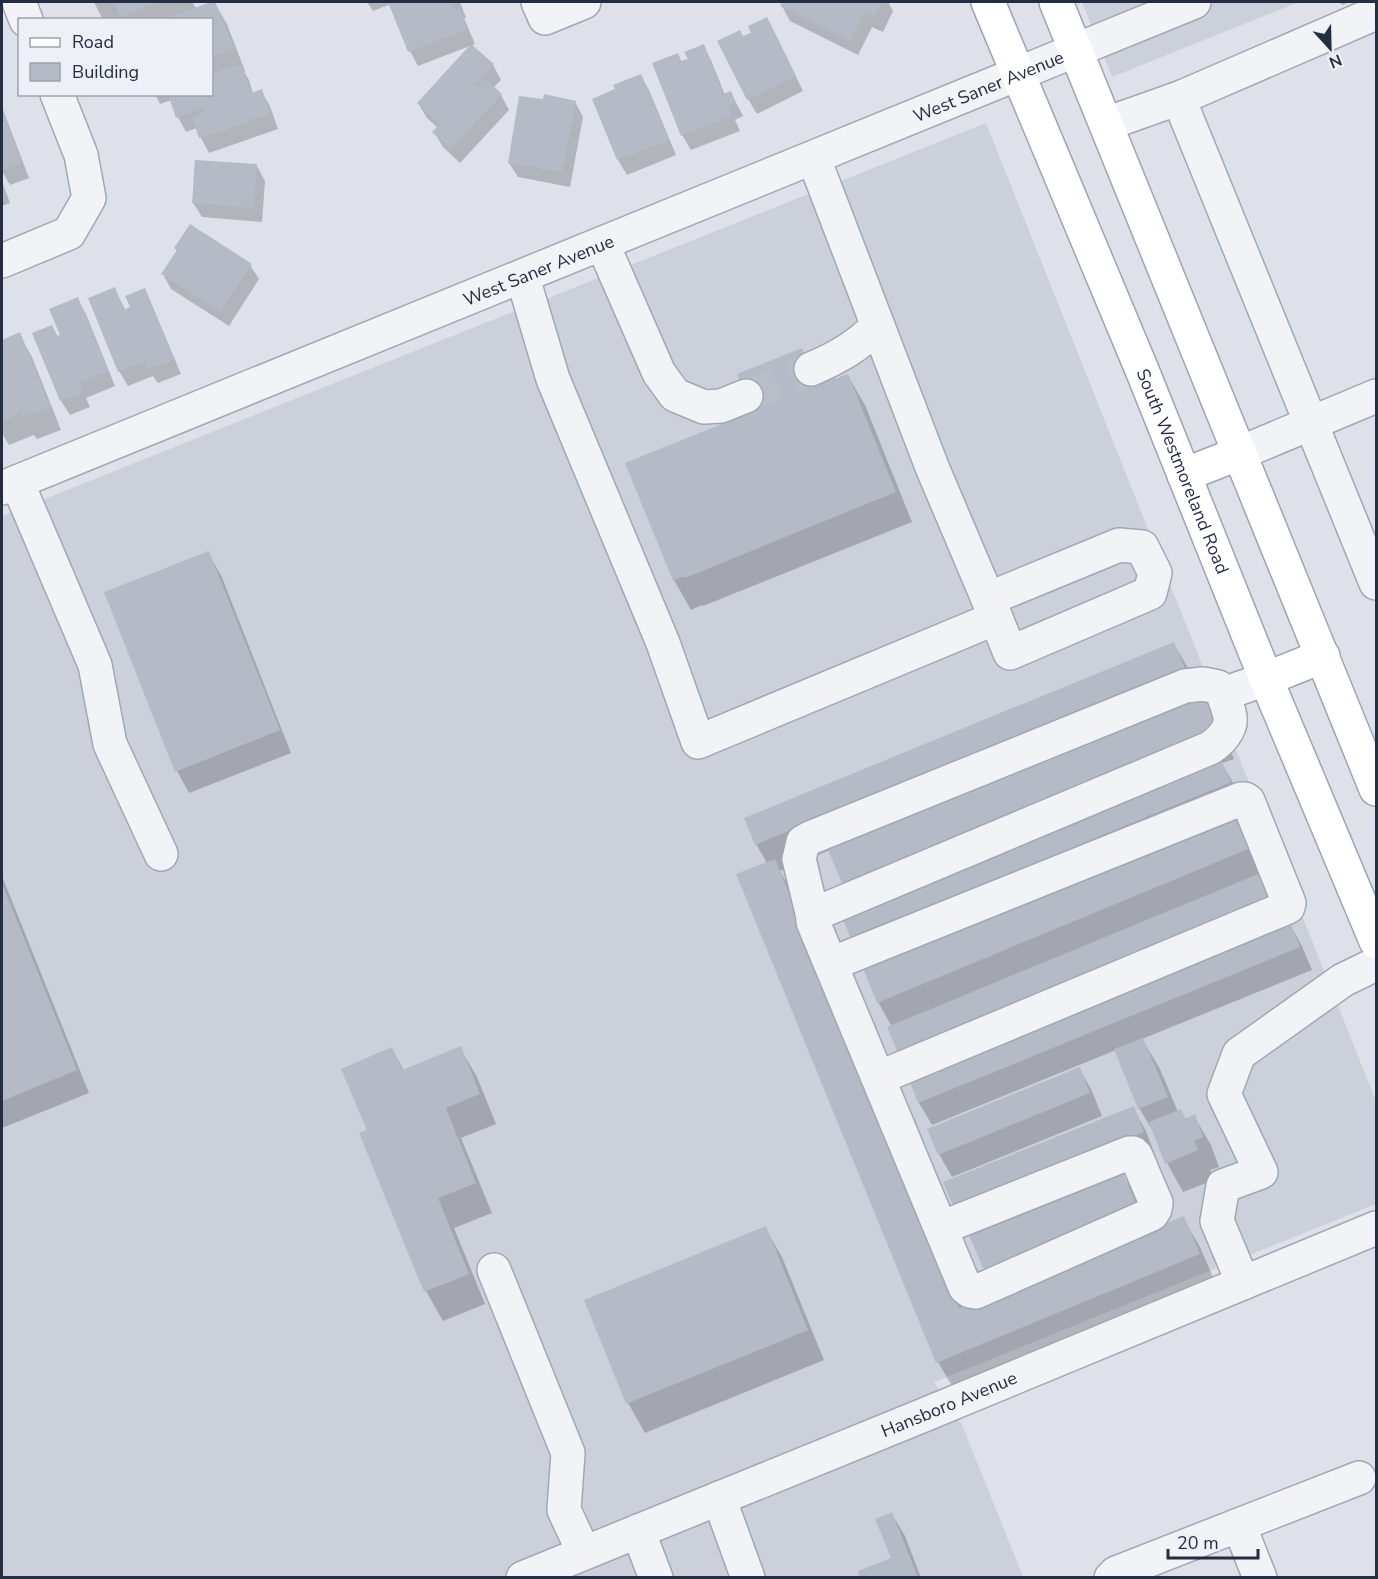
<svg xmlns="http://www.w3.org/2000/svg" width="1378" height="1579" font-family="'Nunito Sans',sans-serif">
<style>
.built{fill:#ccd0db}
.shadow{fill:#0003}
.building{fill:#b5bac7}
.lines{fill:none;stroke-linecap:round;stroke-linejoin:round}
.minor-tunnel{stroke:#b9bdc8;stroke-width:33;stroke-dasharray:33 16;stroke-linecap:butt}
.minor-casing{stroke:#a3a7b4;stroke-width:36}
.major-casing{stroke:#9ca4b6;stroke-width:36}
.minor{stroke:#f1f3f7;stroke-width:33}
.major{stroke:#fff;stroke-width:33}
.labels{text-anchor:middle;stroke-width:6;stroke-linejoin:round;paint-order:stroke}
.street-label{font-size:18px;fill:#252d42;stroke:#edf0f6}
</style>
<rect width="100%" height="100%" fill="#dee1e9"/>
<path class="built" d="M1082 2H1299L1112 77Z
M986 123 1376 1101V1204L934 1382 962 1425 1023 1577 2 1578V516Z"/>
<path class="shadow" d="M94 2H192L196 8 214 2 227 24 245 71 244 72 249 80 253 94 261 91 270 106 278 129 209 153 201 138 197 128 186 132 178 117 172 100 160 104 155 94H212V20H103Z
M367 2H460L466 18H464L475 44 418 66 410 51 391 4 373 11Z
M784 2H888L893 11 883 32 872 27 858 55 790 21 782 6Z
M1340 2H1351L1342 5Z
M775 33 803 91 757 114 748 99 743 38Z
M703 46 711 60 725 95 731 93 743 116 735 120 740 131 691 150 682 135 678 55 682 63 690 60Z
M493 65 501 80 493 88 501 95 509 110 460 163 443 147 434 132 438 128 427 118 418 103Z
M641 76 649 90 676 155 627 175 618 160 594 100 617 90Z
M545 101 575 102 583 117 570 187 518 177 509 163Z
M2 107 29 178 10 185 3 173 2 174Z
M257 166 265 181 262 222 202 217 193 203Z
M2 181 10 203 2 206Z
M175 248 250 265 259 279 229 326 171 289 163 274 177 252Z
M114 288 126 311 132 308 144 290 152 305 181 374 158 383 153 376 128 386 119 371Z
M77 299 86 314 115 386 86 398 90 407 70 415 61 401 34 334 52 327 58 337 62 335Z
M19 334 32 357 61 430 37 439 34 435 9 445 2 433V341Z
M848 376 865 405 912 522 703 606 702 605 691 610 674 580 819 380 836 381Z
M208 553 221 575 291 753 189 793 177 771Z
M1174 644 1218 720 1234 759 1222 763 1232 781 1243 805 1289 923 1302 946 1312 970 1142 1039 1160 1069 1178 1112 1181 1111 1186 1120 1194 1116 1211 1145 1219 1167 1210 1170 1214 1180 1183 1192 1167 1163 1157 1138 1139 1108 1116 1050 932 1125 919 1103 910 1078 892 1027 878 1002 858 908 843 882 830 850 780 871 791 890 963 1308 999 1293 985 1269 969 1232 1133 1108 1146 1131 1155 1155 1119 1169 1132 1191 1149 1232 1183 1218 1200 1247 1216 1284 955 1391 938 1362 767 863 756 844Z
M2 876 89 1093 2 1128Z
M460 1048 477 1077 496 1124 461 1138 492 1213 454 1228 485 1304 443 1321 426 1291 361 1134 369 1131 392 1049 404 1071Z
M1079 1068 1092 1091 1102 1116 952 1177 939 1154Z
M765 1228 782 1257 824 1360 645 1433 628 1403Z
M892 1514 905 1536 921 1578H861L893 1559Z"/>
<path class="building" d="M114 2H158L120 17Z
M211 2H215L234 48 212 57V20L165 19Z
M388 2H461L453 5 455 10 460 8 467 29 408 52Z
M782 2H883L874 18 864 13 850 41 780 6Z
M767 17 796 76 747 100 717 41 740 30 743 36 751 33 748 26Z
M471 44 494 64 475 85 477 87 485 78 502 94 451 149 432 132 440 124 417 103Z
M704 44 723 94 731 91 735 101 728 105 732 116 681 136 652 63 678 53 681 61 688 59 684 52Z
M241 64 251 93 262 89 270 114 199 138 192 118 205 112 204 108 176 118 168 94H212V74Z
M641 74 669 140 617 160 592 99 615 89 613 85Z
M544 94 576 101 562 172 508 163 519 96 543 99Z
M2 110 22 163 2 171Z
M195 160 257 164 254 208 192 203Z
M190 224 252 264 220 312 161 274 177 250 174 248Z
M115 287 124 310 130 307 125 296 145 288 174 359 148 369 145 361 118 372 88 298Z
M78 297 108 371 79 383 83 392 60 401 32 333 52 325 57 336 60 335 49 309Z
M20 332 50 407 23 417 21 413 2 421V340Z
M802 348 815 379 833 373 835 379 848 374 896 492 685 578 684 576 673 581 625 463 752 412 737 374Z
M209 551 280 730 175 772 104 592Z
M1174 642 1185 668 755 845 744 818Z
M1202 689 1218 729 842 883 825 843Z
M1220 757 1231 782 851 939 840 913Z
M1242 806 1258 845 877 1003 861 964Z
M775 859 959 1308 1184 1216 1200 1254 936 1363 736 874Z
M1268 870 1278 896 898 1053 887 1027Z
M2 883 77 1070 2 1101Z
M1290 922 1300 947 918 1103 908 1077Z
M1143 1038 1168 1097 1138 1109 1114 1049Z
M461 1046 480 1094 446 1108 476 1183 438 1198 469 1274 424 1292 359 1133 367 1130 341 1069 392 1047 402 1070Z
M1080 1067 1090 1093 938 1155 927 1129Z
M1134 1106 1144 1132 954 1208 943 1182Z
M1181 1109 1185 1119 1195 1114 1203 1137 1194 1141 1198 1150 1165 1164 1149 1122Z
M1120 1167 1137 1206 984 1270 967 1231Z
M766 1226 808 1330 626 1404 584 1300Z
M892 1512 918 1578H860L858 1571 891 1558 875 1519Z"/>
<g class="lines">
<path class="minor-tunnel" d="M746 396 811 369"/>
<g class="minor-casing">
<g id="minor">
<path d="M19 2 26 20"/>
<path d="M538 2 545 18 584 2"/>
<path d="M1376 13 1182 97 1183 109 1376 583"/>
<path d="M1106 124 1182 97"/>
<path d="M603 245 659 373 675 395 704 407 721 406 746 396"/>
<path d="M2 261 69 233 89 198 81 155 57 94"/>
<path d="M523 278 553 379 663 643 698 742 996 618 932 467 814 159"/>
<path d="M811 369C839 357 856 347 878 326"/>
<path d="M1240 453 1376 396"/>
<path d="M17 482 95 665 110 744 161 854"/>
<path id="s1" d="M2 488C400 327 798 166 1194 2"/>
<path d="M988 599 1119 545 1142 547 1155 573 1150 593 1010 653 996 618"/>
<path d="M813 917 799 859 803 842 810 838 1185 686 1203 684 1218 687 1223 694"/>
<path d="M831 964 1241 799H1245L1248 801 1289 903 1288 907 878 1078"/>
<path d="M941 1228 1129 1153H1133L1136 1156 1156 1203 1155 1209 1152 1214 976 1292 970 1291 965 1287 813 922V917L817 913 1210 748C1219 742 1232 730 1230 717 1229 709 1225 701 1223 694L1266 679"/>
<path d="M494 1270 568 1453 564 1510 584 1553"/>
<path d="M1243 1283 1217 1221 1223 1186 1261 1172 1224 1094 1239 1054 1343 980 1376 964"/>
<path d="M719 1498 748 1578"/>
<path d="M1239 1525 1260 1578"/>
<path d="M638 1531 656 1578"/>
<path id="s2" d="M523 1578 919 1417 1376 1228"/>
<path d="M1111 1578 1116 1573 1359 1478"/>
</g>
</g>
<g class="major-casing">
<g id="major">
<path id="s3" d="M988 2 1142 370 1266 679 1376 941"/>
<path d="M1056 2 1376 789"/>
<path d="M1184 475 1240 453"/>
<path d="M1266 679 1323 656"/>
</g>
</g>
<use href="#minor" class="minor"/>
<use href="#major" class="major"/>
</g>
<g class="labels">
<g class="street-label">
<text dy="6" stroke="none"><textPath href="#s1" startOffset="1065">West Saner Avenue</textPath></text>
<text dy="6" stroke="none"><textPath href="#s1" startOffset="579">West Saner Avenue</textPath></text>
<text dy="6" stroke="none"><textPath href="#s3" startOffset="508">South Westmoreland Road</textPath></text>
<text dy="6" stroke="none"><textPath href="#s2" startOffset="460">Hansboro Avenue</textPath></text>
</g>
</g>
<rect width="1378" height="1579" fill="none" stroke="#252d42" stroke-width="6"/>
<rect x="18" y="18" width="195" height="78" fill="#edf0f6" stroke="#9da2ae" stroke-width="1.5"/>
<rect x="30" y="38" width="30" height="9" fill="#ffffff" stroke="#9da2ae" stroke-width="1.5"/>
<text x="72" y="48" font-size="18" fill="#252d42">Road</text>
<rect x="30" y="63" width="30" height="18" fill="#b5bac7" stroke="#9da2ae" stroke-width="1.5"/>
<text x="72" y="78" font-size="18" fill="#252d42">Building</text>
<g transform="translate(1330 48) rotate(158)" stroke="#edf0f6" stroke-width="4.5" paint-order="stroke">
<path d="M0-4.5L10 22L0 15L-10 22Z" fill="#252d42"/>
<text y="-9" font-size="16" font-weight="bold" text-anchor="middle" fill="#252d42">N</text>
</g>
<path d="M1168 1549v9h90v-9" fill="none" stroke="#252d42" stroke-width="3"/>
<text x="1177" y="1549" font-size="18" fill="#252d42" stroke="#edf0f6" stroke-width="4.5" paint-order="stroke">20 m</text>
</svg>
